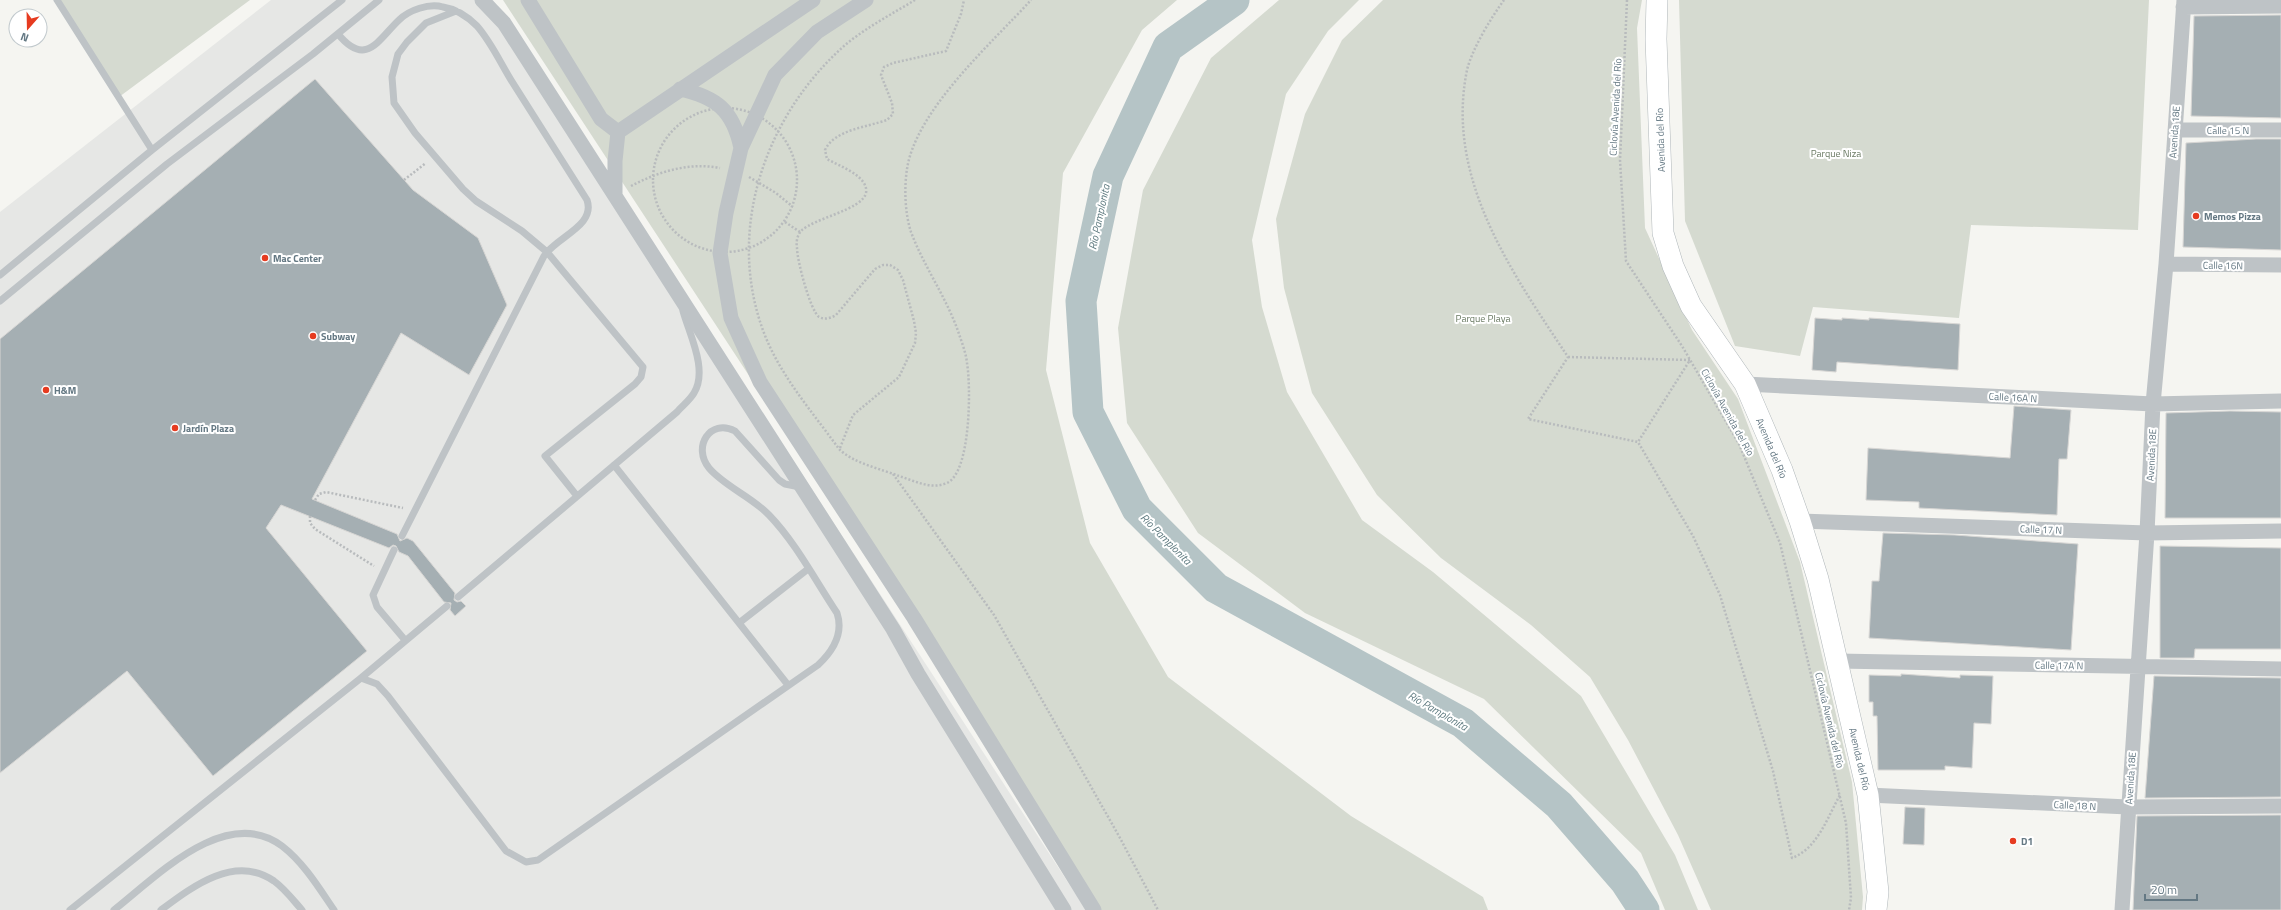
<svg xmlns="http://www.w3.org/2000/svg" width="2281" height="910" font-family="'Titillium Web',sans-serif">
<style>
.built{fill:#e6e7e5}
.green{fill:#d5dad0}
.lines{fill:none;stroke-linecap:round;stroke-linejoin:round}
.river{stroke:#b5c4c6;stroke-width:31}
.building{fill:#a5afb3;stroke:#d7d6d4}
.secondary-casing{stroke:#b0b7ba;stroke-width:22}
.path{stroke:#b8bbbd;stroke-width:2.5;stroke-dasharray:2 2;stroke-linecap:butt}
.service{stroke:#bec3c6;stroke-width:7}
.minor{stroke:#bec3c6;stroke-width:15}
.secondary{stroke:#fff;stroke-width:21}
.poi-dot{fill:#e63b20;stroke:#fff;stroke-width:1.5}
.labels{text-anchor:middle;stroke-width:4;stroke-linejoin:round;paint-order:stroke}
.street-label{font-size:10px;fill:#647883;stroke:#fff}
.park-label{font-size:10px;fill:#6a7a63;stroke:#fff}
.poi-label{font-size:10px;font-weight:bold;fill:#647883;stroke:#fff;text-anchor:start}
.water-label{font-size:11px;font-style:italic;fill:#5f7b80;stroke:#fff}
</style>
<rect width="100%" height="100%" fill="#f5f5f1"/>
<path class="built" d="M271 0H493L1086 910H0V212Z"/>
<path class="green" d="M54 0H250L119 97Z
M503 0H1177L1142 30 1063 173 1046 370 1090 543 1168 677 1351 816 1483 897 1488 910H1099Z
M1279 0H1359L1328 31 1286 94 1252 240 1262 307 1287 392 1362 520 1433 572 1581 696 1675 855 1698 910H1665L1641 853 1484 699 1305 613 1198 533 1127 423 1118 328 1143 190 1211 58Z
M1383 0H1642L1637 28 1645 228 1692 330 1738 399 1800 562 1852 782 1863 897 1862 910H1711L1678 835 1628 740 1590 677 1531 625 1441 558 1377 495 1312 393 1284 288 1276 219 1305 114 1342 40Z
M1679 0H2149L2138 230 1971 225 1959 318 1813 307 1800 356 1735 346 1685 221Z"/>
<g class="lines">
<path class="river" d="M1234 0 1168 47 1108 176 1081 301 1088 412 1137 509 1216 588 1463 723 1559 805 1625 881 1644 910"/>
</g>
<path class="building" d="M2281 15V118L2191 116 2194 16Z
M315 79 413 190 478 238 507 305 469 375 401 333 312 499 397 534 400 541 407 538 413 541 455 593 454 600 457 602 461 601 466 606 455 616 450 610 451 603 444 602 408 556 399 552 396 546 393 545 389 548 281 505 266 528 367 651 213 776 127 671 0 773V339Z
M2256 139H2281V250L2183 247 2186 143Z
M1815 318 1842 320V318L1869 320V318L1960 324 1958 370 1837 362 1836 372 1812 370Z
M2014 406 2071 410 2067 459H2059L2057 515 1919 508V502L1866 500 1868 448 2010 458Z
M2230 411 2281 412V518H2165L2166 413Z
M1883 533 1955 535 2078 544 2071 650 1869 638 1872 581H1879Z
M2160 546 2281 548V649H2195L2194 658H2160Z
M1901 674 1960 678V675L1993 676 1991 724 1974 723 1972 768 1945 766V770H1878L1877 716H1873V702H1869V675L1901 676Z
M2154 676 2281 678V797L2145 798Z
M1905 807 1925 808 1924 845 1903 844Z
M2281 815V910H2133L2137 816Z"/>
<g class="lines">
<g class="secondary-casing">
<path id="secondary" d="M1657 0 1656 39 1663 233 1673 266 1691 306 1745 384 1782 470 1800 521 1818 579 1868 795 1878 892 1876 910"/>
</g>
<path class="path" d="M915 0C892 14 865 28 844 46 763 118 724 235 766 338 783 379 814 414 839 449 853 463 881 469 899 476 915 481 931 490 947 483 971 472 971 386 967 363 966 353 962 343 959 334 947 298 924 267 911 232 905 214 904 188 907 169 916 110 991 44 1031 0
M1504 0C1491 18 1472 49 1467 70 1445 178 1511 271 1568 357L1528 419 1638 442 1693 536 1720 595 1773 771 1792 858C1818 848 1827 818 1840 795
M1627 0 1620 160 1626 261 1682 346 1739 444 1780 543 1846 823 1851 898 1849 910
M653 180a72 72 0 1 1 144 0a72 72 0 1 1-144 0Z
M749 177 776 193 793 207
M404 180 426 163
M631 186C658 172 688 162 720 168
M785 222 800 232
M1568 357 1690 360 1638 442
M840 448 853 415 899 377 915 343 916 333 914 321 903 280 898 270 890 265H883L875 269 836 315C831 318 825 320 819 317 810 310 797 260 797 248 796 242 797 236 801 231 814 218 862 210 866 193 869 176 839 166 827 159L825 150C834 130 867 127 887 120L893 114 892 103 881 75 884 67 893 63 946 51 961 14 964 0
M893 474 994 615 1120 838 1158 910
M315 500 319 494 326 492 403 508
M310 516V523L315 529 374 566"/>
<path class="service" d="M57 0 152 150
M456 11 426 23 407 42 398 54 392 77 394 103 415 133 463 189 476 201 522 231 547 252 643 367 641 377 635 384 545 456 577 496
M338 34C366 68 378 40 399 20 409 10 429 3 443 7 456 9 468 17 477 26 491 42 500 62 511 80 536 120 562 160 587 200 596 226 556 237 544 256L402 536
M0 275 152 150 342 0
M0 301 167 164 313 54 379 0
M614 465 788 685
M394 550 373 595 377 607 405 640
M458 597 677 412C682 406 690 400 694 393 708 370 690 336 683 311
M739 623 808 569
M361 678 377 684 388 696 506 851 526 862 538 860 818 665C833 651 844 634 837 613 815 580 796 543 769 515 752 497 724 486 709 468 692 447 710 418 735 431L779 480 785 484 800 487
M70 910 361 678 447 606
M114 910C156 877 226 804 282 846 304 863 319 888 334 910
M161 910C193 886 235 854 274 881 285 889 293 900 302 910"/>
<path class="minor" d="M482 0 504 23 893 629 918 674 1064 910
M528 0 601 119 618 132
M866 0 817 32 775 75 741 148 726 213 720 253 731 318 760 382 914 618 1094 910
M2183 7 2281 6
M680 89C716 97 733 110 741 148
M2175 130H2281
M615 195V161L618 132 813 0
M2166 264 2281 265
M1745 384 2153 404 2281 401
M1800 521 2147 533 2281 531
M1837 661 2281 669
M1868 795 2128 807 2281 806
M2122 910 2147 533 2153 404 2166 264 2184 0"/>
<use href="#secondary" class="secondary"/>
</g>
<g class="poi-dot">
<circle cx="2196" cy="216" r="4"/>
<circle cx="265" cy="258" r="4"/>
<circle cx="313" cy="336" r="4"/>
<circle cx="46" cy="390" r="4"/>
<circle cx="175" cy="428" r="4"/>
<circle cx="2013" cy="841" r="4"/>
</g>
<g class="labels">
<g class="street-label">
<text transform="translate(1615 107) rotate(-87)" y="4">Ciclovía Avenida del Río</text>
<text x="2228" y="134">Calle 15 N</text>
<text transform="translate(2174 132) rotate(-86)" y="4">Avenida 18E</text>
<text transform="translate(1660 140) rotate(-92)" y="4">Avenida del Río</text>
<text transform="translate(2223 265) rotate(1)" y="4">Calle 16N</text>
<text transform="translate(2013 397) rotate(3)" y="4">Calle 16A N</text>
<text transform="translate(1728 412) rotate(61)" y="4">Ciclovía Avenida del Río</text>
<text transform="translate(1772 448) rotate(67)" y="4">Avenida del Río</text>
<text transform="translate(2151 455) rotate(-87)" y="4">Avenida 18E</text>
<text transform="translate(2041 529) rotate(2)" y="4">Calle 17 N</text>
<text transform="translate(2059 665) rotate(1)" y="4">Calle 17A N</text>
<text transform="translate(1830 720) rotate(77)" y="4">Ciclovía Avenida del Río</text>
<text transform="translate(1860 759) rotate(77)" y="4">Avenida del Río</text>
<text transform="translate(2130 778) rotate(-86)" y="4">Avenida 18E</text>
<text transform="translate(2075 805) rotate(3)" y="4">Calle 18 N</text>
</g>
<g class="park-label">
<text x="1836" y="157">Parque Niza</text>
<text x="1483" y="322">Parque Playa</text>
</g>
<g class="poi-label">
<text x="2204" y="220">Memos Pizza</text>
<text x="273" y="262">Mac Center</text>
<text x="321" y="340">Subway</text>
<text x="54" y="394">H&amp;M</text>
<text x="183" y="432">Jardín Plaza</text>
<text x="2021" y="845">D1</text>
</g>
<g class="water-label">
<text transform="translate(1099 217) rotate(-78)" y="4">Río Pamplonita</text>
<text transform="translate(1166 539) rotate(45)" y="4">Río Pamplonita</text>
<text transform="translate(1438 711) rotate(30)" y="4">Río Pamplonita</text>
</g>
</g>
<g transform="translate(28 28) rotate(200)"><circle r="19" fill="#ffffff" stroke="#c1c9cd"/>
<path d="M0-3L7 15L0 10L-7 15Z" fill="#e63b20"/>
<text y="-6" font-size="11" font-weight="bold" text-anchor="middle" fill="#647883">N</text>
</g>
<path d="M2145 894v6h52v-6" fill="none" stroke="#647883" stroke-width="2"/>
<text x="2151" y="894" font-size="12" fill="#647883" stroke="#ffffff" stroke-width="3" paint-order="stroke">20 m</text>
</svg>
